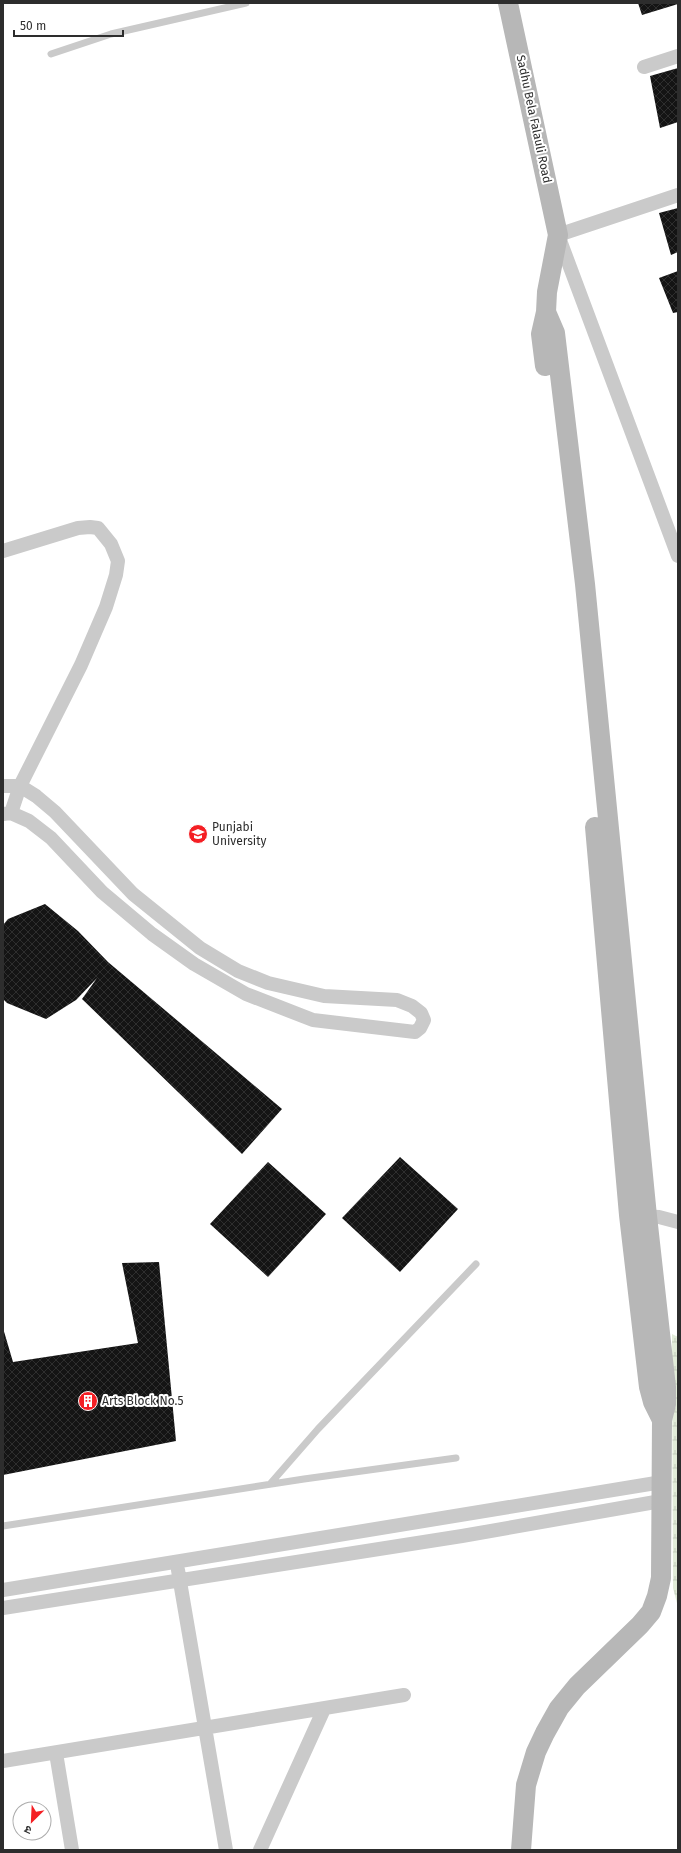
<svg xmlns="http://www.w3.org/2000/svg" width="681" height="1853" font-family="'Fira Sans','Noto Sans Devanagari',sans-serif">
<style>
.wetland{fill:url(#wetland-marsh)}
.building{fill:url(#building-cross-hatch)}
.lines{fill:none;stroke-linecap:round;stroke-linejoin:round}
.lane{stroke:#cacaca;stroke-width:7}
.street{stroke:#cacaca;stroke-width:14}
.secondary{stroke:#b7b7b7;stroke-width:20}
.labels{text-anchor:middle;stroke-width:4;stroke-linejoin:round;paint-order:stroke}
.street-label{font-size:12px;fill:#2d2d2d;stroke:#fff}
.poi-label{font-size:12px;fill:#2d2d2d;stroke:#fff;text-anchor:start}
</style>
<defs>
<pattern id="wetland-marsh" width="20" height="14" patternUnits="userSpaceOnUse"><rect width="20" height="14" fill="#e2ecd9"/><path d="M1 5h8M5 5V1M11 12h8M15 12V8" fill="none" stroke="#c2cbbb"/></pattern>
<pattern id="building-cross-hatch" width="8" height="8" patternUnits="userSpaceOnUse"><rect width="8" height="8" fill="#141414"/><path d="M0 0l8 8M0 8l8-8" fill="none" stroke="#2e2e2e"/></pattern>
</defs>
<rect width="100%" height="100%" fill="#fff"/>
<path class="wetland" d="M672 1334 678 1337V1607L673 1588Z"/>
<path class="building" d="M638 3H678V4L642 15Z
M678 68V122L660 128 650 76Z
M678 208V252L671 255 659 213Z
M678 271V312L673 313 659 278Z
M45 904 78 931 108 962 282 1109 242 1154 82 999 97 978 76 1000 46 1019 7 1003 3 999V925L8 919Z
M400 1157 458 1209 400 1272 342 1218Z
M268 1162 326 1214 268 1277 210 1224Z
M159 1262 176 1441 3 1475V1328L13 1362 138 1343 122 1263Z"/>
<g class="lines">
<path class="lane" d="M51 54 111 34 246 3
M270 1484 318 1429 476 1264
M3 1526 304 1479 456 1458"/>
<path class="street" d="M644 67 678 56
M678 195 558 235 678 556
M3 551 78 528 90 527 98 528 111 544 118 561 116 575 106 607 81 665 20 786 11 813
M3 786H20L36 796 55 812 133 894 200 948 238 971 268 983 324 996 397 1000 412 1006 421 1013 424 1020 420 1028 415 1032 313 1020 246 994 194 964 152 934 102 892 51 838 29 821 11 813 3 814
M639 1216 659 1217 678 1222
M178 1570 226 1850
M3 1590 662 1482
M3 1608 462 1536 661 1501
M56 1753 72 1850
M3 1761 404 1695
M260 1850 324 1709"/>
<path class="secondary" d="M508 3 558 235 547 292 546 312 541 334 545 366
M595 827 629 1215 649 1387 653 1402 662 1420
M521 1850 526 1785 536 1752 545 1733 559 1708 577 1686 640 1625 651 1612 657 1596 661 1578 662 1420 666 1404V1387L647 1216 585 584 555 333 546 312"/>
</g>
<defs>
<g id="university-disc" transform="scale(1)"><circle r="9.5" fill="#f41f24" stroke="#fff"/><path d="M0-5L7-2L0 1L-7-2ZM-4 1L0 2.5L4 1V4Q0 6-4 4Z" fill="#fff"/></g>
<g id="building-disc" transform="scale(1)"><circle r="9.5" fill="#f41f24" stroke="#fff"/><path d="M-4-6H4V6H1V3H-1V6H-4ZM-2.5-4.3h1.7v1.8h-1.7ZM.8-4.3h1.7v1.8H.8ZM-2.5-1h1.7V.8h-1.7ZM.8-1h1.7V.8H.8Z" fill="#fff"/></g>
</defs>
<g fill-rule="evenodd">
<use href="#university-disc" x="198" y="834"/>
<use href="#building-disc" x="88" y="1401"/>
</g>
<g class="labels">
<g class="street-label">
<text transform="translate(534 119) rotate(78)" y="4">Sadhu Bela Falauli Road</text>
</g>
<g class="poi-label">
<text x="212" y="831">Punjabi<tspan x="212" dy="14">University</tspan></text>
<text x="102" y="1405">Arts Block No.5</text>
</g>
</g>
<rect width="681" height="1853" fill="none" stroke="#2d2d2d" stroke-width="8"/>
<g transform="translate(32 1821) rotate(204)"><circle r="19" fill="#ffffff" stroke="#ababab"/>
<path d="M0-3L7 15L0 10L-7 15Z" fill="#f41f24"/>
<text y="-6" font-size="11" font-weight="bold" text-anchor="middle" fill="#2d2d2d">उ</text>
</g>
<path d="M14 30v6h109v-6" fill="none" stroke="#2d2d2d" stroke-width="2"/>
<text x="20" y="30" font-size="12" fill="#2d2d2d" stroke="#ffffff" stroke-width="3" paint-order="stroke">50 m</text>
</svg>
